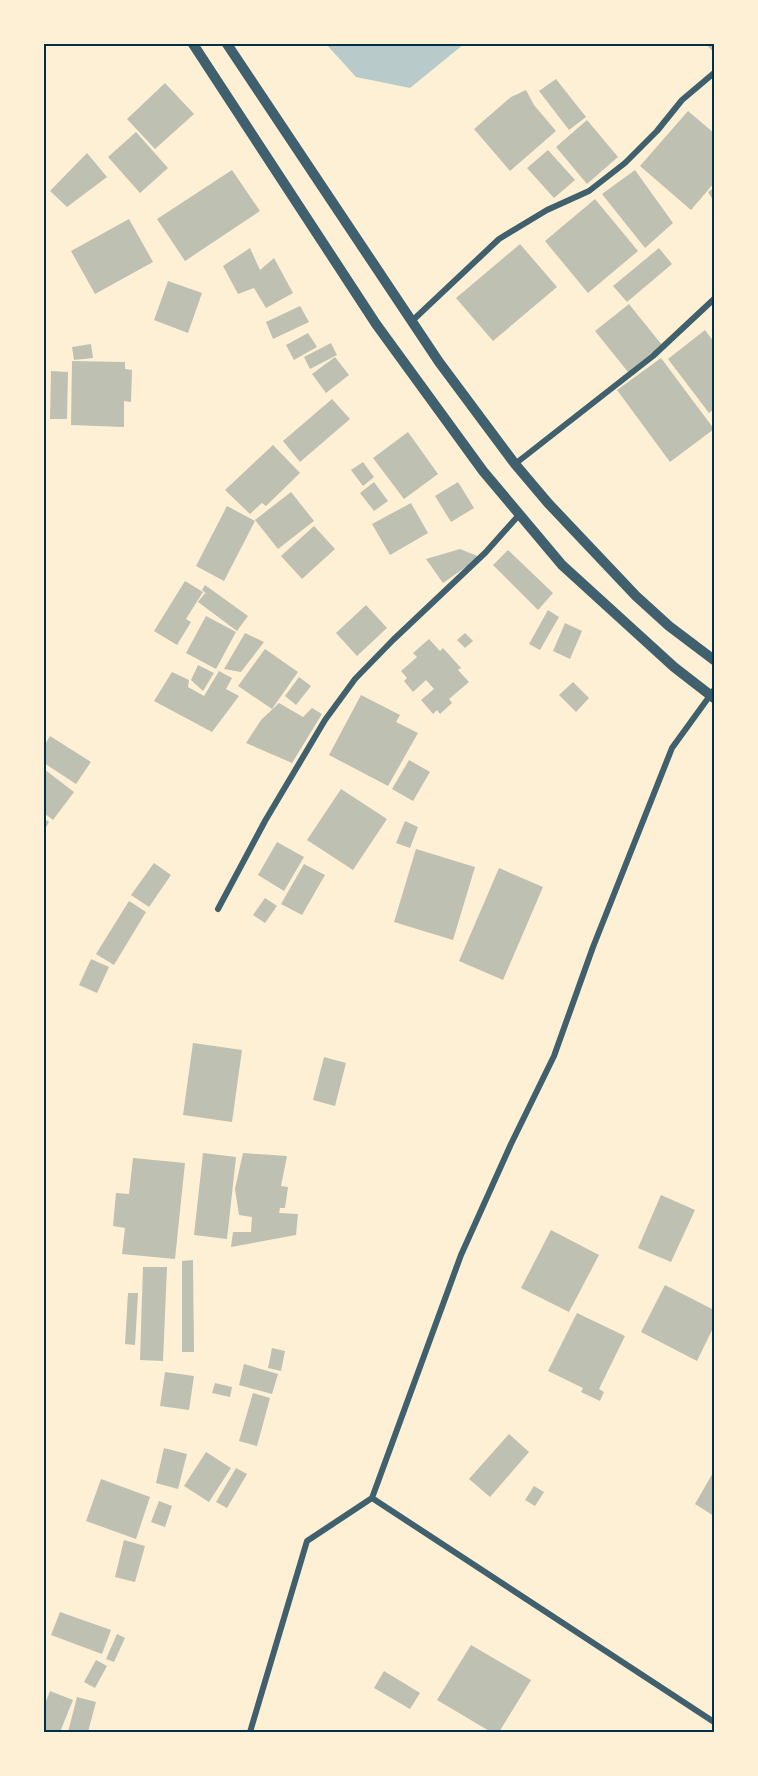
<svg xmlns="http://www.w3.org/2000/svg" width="758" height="1776" font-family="Karla,sans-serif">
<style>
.green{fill:#b9caca}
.building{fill:#bec0b2}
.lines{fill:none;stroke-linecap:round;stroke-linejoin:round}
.minor{stroke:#3f606c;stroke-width:6}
.tertiary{stroke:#3f606c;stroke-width:10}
.neatline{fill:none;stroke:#003049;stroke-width:2}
</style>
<rect width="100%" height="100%" fill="#fdf0d5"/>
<path class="green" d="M326 44H464L410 88 356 77Z"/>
<path class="building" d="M706 44H714V53Z
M556 79 586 117 569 130 539 91Z
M165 83 194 114 155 149 127 119Z
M526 90 534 105 556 131 510 171 474 129 511 97Z
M688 111 714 133V183L691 210 640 166Z
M587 120 618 157 587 184 556 147Z
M136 132 168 168 140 193 108 157Z
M548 150 575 180 554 198 527 168Z
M87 153 107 177 67 207 50 191Z
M232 170 260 211 185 261 157 219Z
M635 170 673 223 645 248 602 194Z
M714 188V202L708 192Z
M595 199 638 251 588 293 545 241Z
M129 219 153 262 95 294 71 251Z
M520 244 557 287 493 341 456 298Z
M250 248 260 270 274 258 293 293 266 308 254 288 238 294 223 266Z
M659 248 672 264 627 302 613 286Z
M168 281 202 293 188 333 154 320Z
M629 304 662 345 628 372 595 331Z
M300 306 309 322 273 339 266 322Z
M705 330 714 342V409L709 413 668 359Z
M308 333 317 347 294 360 286 345Z
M331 343 337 355 310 369 304 357Z
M91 344 93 358 74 360 72 347Z
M335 357 349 375 326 393 312 374Z
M661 358 714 429 670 462 617 390Z
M72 361 125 362V369L132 370 131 402 124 401V427L71 425Z
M51 371 68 372 67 419H50Z
M332 399 350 419 300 462 283 441Z
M408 432 438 474 404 499 373 458Z
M273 445 300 473 266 506 262 503 250 514 225 490Z
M363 462 374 477 363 486 351 470Z
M374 482 388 501 374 511 360 493Z
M458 482 474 508 451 522 435 496Z
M291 492 314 521 278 549 255 520Z
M411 503 428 533 390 555 372 524Z
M227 506 255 521 224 581 196 566Z
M314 526 335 549 302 579 281 556Z
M460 549 480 557 443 583 426 559Z
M508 550 553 593 538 610 493 565Z
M185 581 203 592 186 619 191 622 177 645 154 631Z
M205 585 248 616 237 631 198 602 205 593 208 595 202 590Z
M366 605 387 628 357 656 336 633Z
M548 610 559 617 540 650 529 644Z
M206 616 236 632 216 669 186 653Z
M565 623 582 631 570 659 553 651Z
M245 633 264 642 241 672 224 669Z
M465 633 473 641 465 648 457 640Z
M429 639 440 651 443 648 461 668 458 670 469 682 449 699 452 703 440 714 437 710 433 714 421 700 434 689 426 680 413 692 404 681 407 678 401 671 417 657 413 653Z
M265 649 298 672 272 709 238 686Z
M198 665 214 673 203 691 191 680Z
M219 671 232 678 226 689 239 696 212 732 154 701 172 672 189 680 188 687 204 696Z
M299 677 311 686 296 705 285 696Z
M573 682 589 698 576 712 559 695Z
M361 695 400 715 396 722 418 733 388 786 329 755Z
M279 703 303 717 312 708 322 714 292 763 246 743 261 720Z
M50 736 91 762 76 784 44 763V746Z
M409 760 430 772 413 801 392 789Z
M44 769 74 792 53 820 44 813Z
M341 789 387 819 353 870 307 840Z
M44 818 49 822 44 831Z
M405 821 418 827 410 848 396 843Z
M277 842 304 857 284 891 258 875Z
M416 849 475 867 453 940 394 922Z
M154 863 171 875 149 907 131 895Z
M304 864 325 875 302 915 281 904Z
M499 868 543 887 503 980 459 961Z
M265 898 277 906 265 923 253 915Z
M129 901 146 912 114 965 96 954Z
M91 959 109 967 97 993 79 985Z
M193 1043 242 1050 232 1122 183 1115Z
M324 1057 346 1063 335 1106 313 1100Z
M203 1153 236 1157 227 1239 194 1235Z
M243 1153 287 1156 281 1186 288 1187 285 1208H280L279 1213 298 1214 296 1235 231 1247 233 1232H251L252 1217 239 1215 235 1189Z
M133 1158 185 1163 175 1259 122 1254 125 1228 113 1226 116 1193 129 1194Z
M661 1195 695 1210 671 1262 638 1248Z
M551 1230 599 1255 569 1312 521 1288Z
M193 1260 194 1352H182V1261Z
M143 1267H167L163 1361 140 1360Z
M665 1285 714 1310V1326L697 1361 641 1332Z
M128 1293H138L135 1345 125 1344Z
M577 1313 625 1336 599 1389 604 1392 600 1401 581 1392 583 1388 548 1371Z
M272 1348 285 1351 281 1371 268 1368Z
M244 1364 278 1374 272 1394 239 1385Z
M165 1372 194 1376 189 1410 160 1406Z
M215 1383 232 1387 230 1397 212 1393Z
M253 1393 270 1398 257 1446 239 1441Z
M509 1434 529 1452 490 1497 469 1479Z
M164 1448 187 1454 178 1489 156 1483Z
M206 1452 231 1468 209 1502 184 1486Z
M236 1468 247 1474 227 1508 216 1502Z
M714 1471V1516L695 1504Z
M101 1479 150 1497 136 1539 86 1521Z
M534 1486 544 1492 535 1506 525 1500Z
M159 1501 172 1506 165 1527 151 1522Z
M124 1540 145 1546 135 1582 115 1577Z
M60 1612 111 1630 102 1654 51 1635Z
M117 1634 125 1638 114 1662 106 1659Z
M471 1645 531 1680 499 1732H491L437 1700Z
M96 1660 107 1666 95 1688 84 1682Z
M384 1671 420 1693 410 1709 374 1688Z
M50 1691 73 1700 60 1732H48L44 1730V1706Z
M77 1697 96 1702 88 1732H68Z"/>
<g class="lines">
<path class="minor" d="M412 321 499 239 547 210 589 191 625 163 657 131 682 100 714 73
M515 464 653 356 714 299
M218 909 265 821 325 720 355 679 393 640 485 553 519 515
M372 1498 461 1255 511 1144 554 1056 593 947 672 748 714 690
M250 1732 307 1541 372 1498 714 1722"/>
<path class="tertiary" d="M193 44 376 324 483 471 562 565 674 667 714 698
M227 44 439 362 515 464 548 503 636 596 669 626 714 660"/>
</g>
<rect width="758" height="1776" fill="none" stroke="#fdf0d5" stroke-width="90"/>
<rect x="45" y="45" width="668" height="1686" class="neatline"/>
</svg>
